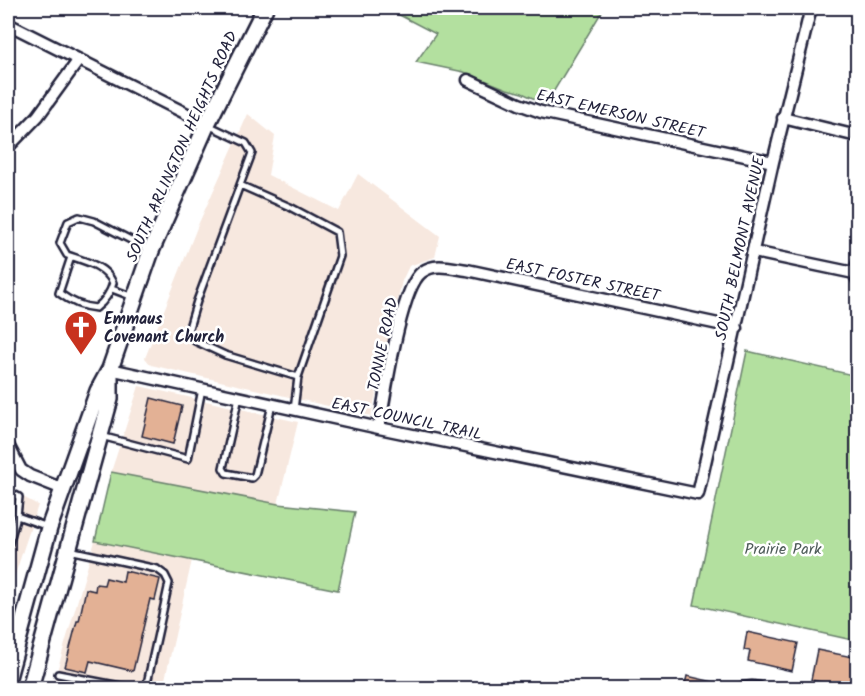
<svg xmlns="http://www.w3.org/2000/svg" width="865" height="696" font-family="Kalam,sans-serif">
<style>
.built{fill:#f7e8df}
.green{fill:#b3e09f;stroke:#6a816d;stroke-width:1.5}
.building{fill:#e3b195;stroke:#22223b;stroke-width:1.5}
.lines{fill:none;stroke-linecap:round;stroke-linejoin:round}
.service-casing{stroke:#22223b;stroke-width:10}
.minor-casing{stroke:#22223b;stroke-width:15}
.secondary-casing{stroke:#22223b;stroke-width:20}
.service{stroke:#fff;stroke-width:5}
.minor{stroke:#fff;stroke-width:10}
.secondary{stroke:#fff;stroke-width:15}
.labels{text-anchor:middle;stroke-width:5;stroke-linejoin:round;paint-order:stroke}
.street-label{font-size:16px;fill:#22223b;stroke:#fff}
.poi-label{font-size:16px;font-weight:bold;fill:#22223b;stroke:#fff;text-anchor:start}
.park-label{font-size:16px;fill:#4e5b59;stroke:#fff}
</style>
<rect width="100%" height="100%" fill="#fff"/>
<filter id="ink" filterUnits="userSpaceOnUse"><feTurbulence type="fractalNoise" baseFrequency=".0167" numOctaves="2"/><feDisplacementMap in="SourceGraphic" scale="12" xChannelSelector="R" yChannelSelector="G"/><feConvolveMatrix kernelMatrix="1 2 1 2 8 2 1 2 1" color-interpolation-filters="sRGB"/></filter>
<g filter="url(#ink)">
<path class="built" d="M248 114 275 136 268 175 339 211 358 174 440 236 435 257 409 266 402 281 371 416 151 365 145 358 198 225Z
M139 386 298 422 278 504 111 472Z
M8 489 38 505 8 596Z
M95 541 192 560 163 688H52Z"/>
<path class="green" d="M386 8H604L546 104 522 93 507 89 464 72 416 62 436 34Z
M747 351 857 376V641L694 605Z
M111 472 278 504 355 512 338 590 95 541Z"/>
<path class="building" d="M151 398 182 406 173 444 142 436Z
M125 571 160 579 155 600 150 599 133 671 90 661 87 672 65 667 77 621H79L86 589 95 591 96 584 104 585 106 578 123 582Z
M747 632 798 643 792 671 748 661 750 651 744 650Z
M817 650 858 658V687L847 685 846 687 811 680Z
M687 676 727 685V688H684Z"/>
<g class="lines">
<g class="service-casing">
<path id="service" d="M208 125 246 143 252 153 240 185 290 207 337 232 340 256 298 377 294 410
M240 185 197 301 188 331 195 341 225 355 298 377
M71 257 59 293C71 302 82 307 96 308 105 301 110 294 113 283 105 265 84 261 67 255L60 243 68 222 79 217 94 221 150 250
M112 289 133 297
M239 397 223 468 226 473 252 478 255 475 272 405
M101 436 188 459 202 389
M8 491 19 497 17 516
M8 547 17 516 48 527
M69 550 157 569 165 575 169 583 146 688
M58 674 131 688"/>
</g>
<g class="minor-casing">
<path id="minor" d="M854 8H858
M8 24 207 124
M468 80 519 104 541 112 773 162
M783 118 857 136
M8 147 38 116 78 61
M754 252 854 273
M858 262 854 273 858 281
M110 369 379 428 698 494 773 162 811 8
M379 428C385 397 400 288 422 272 435 262 452 268 467 270L737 328
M8 445 21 470 30 476 63 489
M743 688 752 687 759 688"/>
</g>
<g class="secondary-casing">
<path id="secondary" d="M8 677 49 528 98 391 110 369 151 251 207 124 265 8
M30 688 110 399V372"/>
</g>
<use href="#service" class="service"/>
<use href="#minor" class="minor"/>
<use href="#secondary" class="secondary"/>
</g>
</g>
<defs>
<g id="church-pin" transform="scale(1.725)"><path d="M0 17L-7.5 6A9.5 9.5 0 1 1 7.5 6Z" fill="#c8321e" stroke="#fff"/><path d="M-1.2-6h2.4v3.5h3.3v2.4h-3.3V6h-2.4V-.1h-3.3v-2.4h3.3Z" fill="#fff"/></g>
</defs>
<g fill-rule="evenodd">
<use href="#church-pin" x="81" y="327"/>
</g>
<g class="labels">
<g class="street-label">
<text transform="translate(621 113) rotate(13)" y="6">EAST EMERSON STREET</text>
<text transform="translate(181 146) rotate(-66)" y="6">SOUTH ARLINGTON HEIGHTS ROAD</text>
<text transform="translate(739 248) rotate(-78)" y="6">SOUTH BELMONT AVENUE</text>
<text transform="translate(583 279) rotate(12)" y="6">EAST FOSTER STREET</text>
<text transform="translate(382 344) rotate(-78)" y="6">TONNE ROAD</text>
<text transform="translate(407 418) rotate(12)" y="6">EAST COUNCIL TRAIL</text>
</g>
<g class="poi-label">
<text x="104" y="324">Emmaus<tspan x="104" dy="18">Covenant Church</tspan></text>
</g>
<g class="park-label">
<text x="783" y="554">Prairie Park</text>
</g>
</g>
<rect width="865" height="696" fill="none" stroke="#fff" stroke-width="30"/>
<rect x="15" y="15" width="835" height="666" fill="none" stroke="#22223b" stroke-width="2" filter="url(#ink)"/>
</svg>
